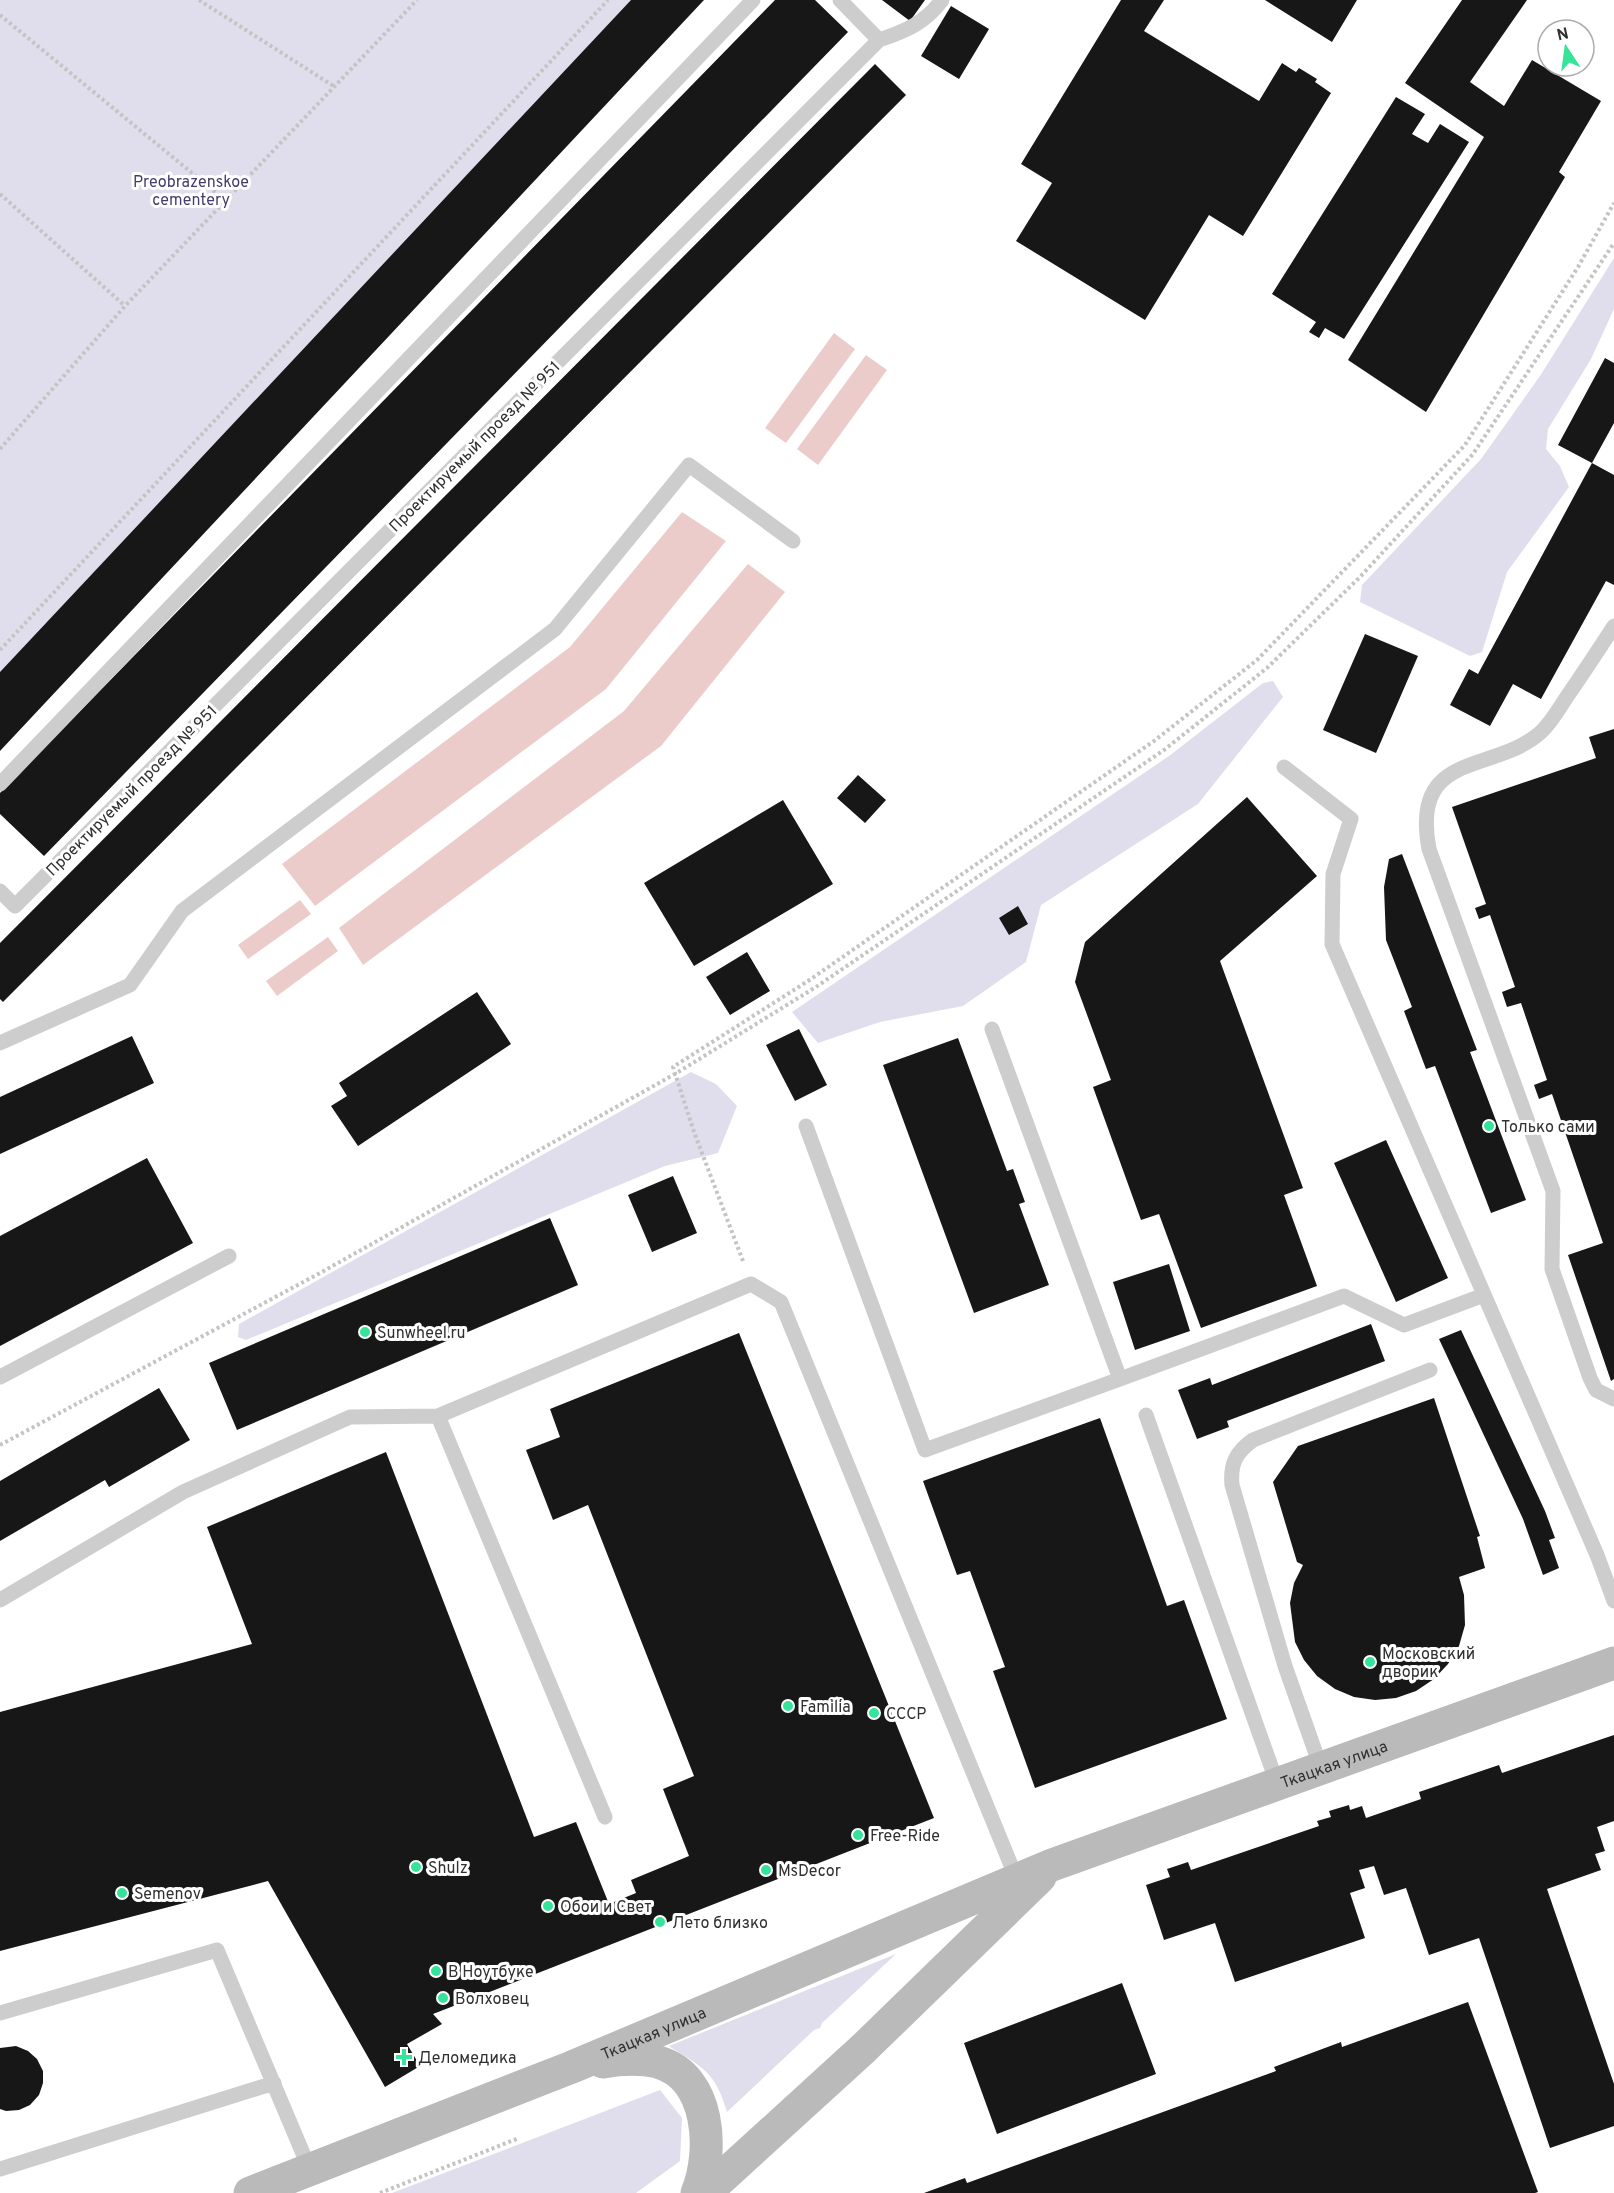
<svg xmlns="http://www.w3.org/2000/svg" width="1614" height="2193" font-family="Overpass,sans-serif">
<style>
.green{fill:#e0deed}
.water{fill:#eccccb}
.building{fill:#171717}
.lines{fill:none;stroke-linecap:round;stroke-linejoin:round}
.path{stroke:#c4c4c4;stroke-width:4;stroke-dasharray:3 3;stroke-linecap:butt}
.lane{stroke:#cdcdcd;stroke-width:15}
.secondary{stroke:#bababa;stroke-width:33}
.poi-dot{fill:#35e399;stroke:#fff;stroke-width:2}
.labels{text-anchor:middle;stroke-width:6;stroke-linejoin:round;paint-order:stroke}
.park-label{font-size:16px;fill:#453d6b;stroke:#fff}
.street-label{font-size:16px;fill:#303030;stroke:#fff}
.poi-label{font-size:16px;fill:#303030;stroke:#fff;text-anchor:start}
</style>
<rect width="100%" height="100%" fill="#fff"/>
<path class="green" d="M0 0H631L0 672Z
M1614 258V309L1591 359 1548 429 1546 449 1560 466 1569 487 1507 572 1482 652 1470 656 1360 602 1362 585 1481 459 1540 376Z
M1273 681 1283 697 1198 804 1041 905 1026 962 963 1006 880 1022 818 1043 792 1012 1169 756 1263 683Z
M691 1072 716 1084 737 1106 718 1153 665 1166 246 1340 238 1337 239 1324Z
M896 1954 822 2023 820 2028 814 2030 727 2112C715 2071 703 2068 669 2046Z
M660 2090 682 2118 680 2161 636 2193H392Z"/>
<path class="water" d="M834 333 855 349 786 443 765 428Z
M866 355 887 370 818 465 797 449Z
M682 512 726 541 606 689 315 906 282 864 570 647Z
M748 564 785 592 661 746 363 965 339 928 624 711Z
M300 900 311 914 248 959 238 945Z
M328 937 338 951 277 996 266 981Z"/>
<path class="building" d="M631 0H704L0 751V672Z
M775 0H815L848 32 44 856 0 814V793Z
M882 0H925L910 21Z
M1121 0H1164L1144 31 1259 101 1282 63 1296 72 1299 68 1317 79 1315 82 1331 93 1243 236 1209 215 1145 320 1016 241 1052 183 1021 164Z
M1265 0H1357L1332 42Z
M1462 0H1527L1470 82 1504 106 1532 60 1601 101 1559 172 1565 177 1426 412 1348 360 1484 137 1405 83Z
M951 6 989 29 959 79 921 56Z
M875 64 906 95 3 1002 0 999V943Z
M1396 97 1425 114 1412 134 1428 143 1440 124 1469 142 1344 339 1325 328 1319 338 1309 332 1316 322 1272 294Z
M1605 358 1614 363V423L1592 463 1558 445Z
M1592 463 1614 475V585L1606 581 1541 699 1513 684 1490 726 1450 705 1469 669 1478 674Z
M1365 634 1418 656 1376 753 1323 730Z
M1614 729V1379L1611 1381 1568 1255 1603 1243 1552 1094 1539 1099 1534 1085 1547 1080 1521 1003 1507 1007 1502 992 1515 987 1490 915 1479 919 1475 908 1486 904 1452 807 1596 758 1589 737Z
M858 775 886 800 865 823 837 798Z
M1247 797 1317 876 1220 961 1303 1188 1284 1195 1317 1286 1201 1328 1159 1214 1141 1220 1093 1087 1111 1080 1075 982 1085 942Z
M783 800 833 884 694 966 644 883Z
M1402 854 1477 1050 1470 1052 1526 1200 1491 1213 1435 1066 1426 1069 1404 1011 1412 1007 1386 940 1384 887 1389 859Z
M1018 906 1028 924 1009 935 999 918Z
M747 952 770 991 730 1015 706 977Z
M477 992 511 1044 358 1146 331 1106 347 1096 339 1083Z
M799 1029 827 1085 795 1101 766 1045Z
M132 1036 154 1083 0 1154V1097Z
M958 1038 1007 1171 1013 1169 1025 1202 1019 1204 1049 1285 974 1313 883 1065Z
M1386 1140 1448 1278 1396 1302 1334 1163Z
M147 1158 193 1243 0 1346V1236Z
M673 1176 697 1233 652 1252 628 1195Z
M550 1218 578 1285 237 1430 209 1363Z
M1169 1264 1190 1331 1135 1350 1113 1282Z
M1371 1324 1385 1361 1227 1421 1229 1427 1197 1439 1178 1390 1210 1378 1212 1385Z
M1461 1330 1545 1511 1555 1538 1549 1540 1559 1568 1543 1575 1523 1519 1439 1339Z
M739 1333 934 1818 433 2014 442 2024 407 2044 420 2066 385 2087 268 1881 0 1951V1712L252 1644 207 1527 386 1452 534 1837 576 1822 609 1904 636 1893 631 1880 689 1856 663 1789 694 1776 588 1505 553 1520 526 1450 560 1437 550 1409Z
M159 1388 190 1440 109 1487 105 1480 0 1541V1481Z
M1434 1398 1480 1536 1477 1537 1485 1568 1459 1577 1464 1595 1465 1625 1459 1646 1448 1664 1434 1679 1416 1691 1396 1698 1375 1700 1354 1697 1335 1689 1317 1676 1304 1660 1295 1642 1290 1603 1294 1583 1303 1565 1297 1562 1273 1482 1298 1446Z
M1100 1418 1167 1606 1184 1600 1227 1719 1035 1788 993 1671 1005 1667 970 1571 957 1575 923 1481Z
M1614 1735V1821L1597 1827 1605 1851 1595 1854 1601 1870 1547 1889 1614 2084V2126L1550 2148 1479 1938 1429 1955 1406 1888 1384 1895 1374 1866 1359 1870 1365 1888 1350 1893 1365 1938 1235 1982 1215 1923 1164 1940 1146 1885 1170 1877 1167 1869 1188 1862 1191 1870 1319 1826 1317 1821 1331 1817 1329 1811 1349 1805 1350 1810 1362 1806 1366 1818 1421 1799 1419 1792 1499 1765 1502 1773Z
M1122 1983 1156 2074 997 2134 964 2043Z
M1468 2002 1538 2192 1535 2193H924L965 2178 967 2183 1276 2071 1274 2067 1341 2042 1342 2047Z
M16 2046 28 2051 37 2059 43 2071V2083L39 2095 30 2105 19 2110 6 2111 0 2109V2048Z"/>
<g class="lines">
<path class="path" d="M199 0 335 87
M0 15 226 201
M0 194 125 306
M0 449 125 306 417 0
M0 650 608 0
M743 1261 694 1132 673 1067 808 981 1154 741 1257 660 1465 445 1578 267 1614 203
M0 1445 320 1273 675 1074 816 987 1164 750 1267 668 1360 577 1473 454 1614 243
M380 2193 519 2138"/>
<path class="lane" d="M840 0 879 40
M1614 626C1599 649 1584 672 1568 695 1560 707 1552 722 1541 732 1495 774 1410 749 1429 849L1553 1191 1552 1269 1590 1378 1596 1390 1614 1399
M1284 767 1351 819 1333 874 1332 944 1597 1555 1614 1601
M0 784 753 0
M0 891 15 906 879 40C906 31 925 23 942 0
M0 1043 130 985 182 911 555 629 689 465 793 541
M806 1126 925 1450 1120 1379 992 1029
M0 1377 229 1256
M1120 1379 1344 1296 1404 1325 1484 1295
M1146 1415 1277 1783
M0 1600 183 1492 350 1417 438 1416
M1321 1768 1285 1666 1232 1485C1230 1464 1236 1452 1253 1440L1430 1370
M605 1817 438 1416 751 1284 781 1302 1017 1880
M0 2013 217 1950 310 2170
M0 2169 274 2083"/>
<g class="secondary">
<path d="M603 2062C620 2059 640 2058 658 2062 711 2077 714 2152 697 2193"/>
<path id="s1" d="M250 2193 572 2067 1052 1865 1614 1663"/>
<path d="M705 2193 864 2048 1040 1877"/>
</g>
</g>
<g class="poi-dot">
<circle cx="1489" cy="1126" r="6"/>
<circle cx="365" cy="1332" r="6"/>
<circle cx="1370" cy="1662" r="6"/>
<circle cx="788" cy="1706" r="6"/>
<circle cx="874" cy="1713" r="6"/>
<circle cx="858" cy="1835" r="6"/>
<circle cx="416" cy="1867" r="6"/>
<circle cx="766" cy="1870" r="6"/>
<circle cx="122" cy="1893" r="6"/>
<circle cx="548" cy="1906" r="6"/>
<circle cx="660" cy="1922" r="6"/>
<circle cx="436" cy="1971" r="6"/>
<circle cx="443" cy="1998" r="6"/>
<path d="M401 2048h6v6h6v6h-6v6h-6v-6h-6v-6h6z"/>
</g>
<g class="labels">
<g class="park-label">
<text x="191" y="187">Preobrazenskoe<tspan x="191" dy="18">cementery</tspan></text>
</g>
<g class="street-label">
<text transform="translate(474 446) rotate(-45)" y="6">Проектируемый проезд № 951</text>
<text transform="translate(131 790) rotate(-45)" y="6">Проектируемый проезд № 951</text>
<text dy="6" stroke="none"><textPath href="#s1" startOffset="1166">Ткацкая улица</textPath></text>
<text dy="6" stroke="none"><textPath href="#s1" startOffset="434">Ткацкая улица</textPath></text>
</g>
<g class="poi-label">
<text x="1501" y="1132">Только сами</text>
<text x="377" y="1338">Sunwheel.ru</text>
<text x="1382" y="1659">Московский<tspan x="1382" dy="18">дворик</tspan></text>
<text x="800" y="1712">Familia</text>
<text x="886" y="1719">СССР</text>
<text x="870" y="1841">Free-Ride</text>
<text x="428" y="1873">Shulz</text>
<text x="778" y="1876">MsDecor</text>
<text x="134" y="1899">Semenov</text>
<text x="560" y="1912">Обои и Свет</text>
<text x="672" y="1928">Лето близко</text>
<text x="448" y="1977">В Ноутбуке</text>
<text x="455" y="2004">Волховец</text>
<text x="418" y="2063">Деломедика</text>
</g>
</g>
<g transform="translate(1566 48) rotate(347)"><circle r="28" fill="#ffffff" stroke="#acacac" stroke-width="1.5"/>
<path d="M0-4.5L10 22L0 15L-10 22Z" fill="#35e399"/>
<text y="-9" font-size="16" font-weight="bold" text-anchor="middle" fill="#303030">N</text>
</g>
</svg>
